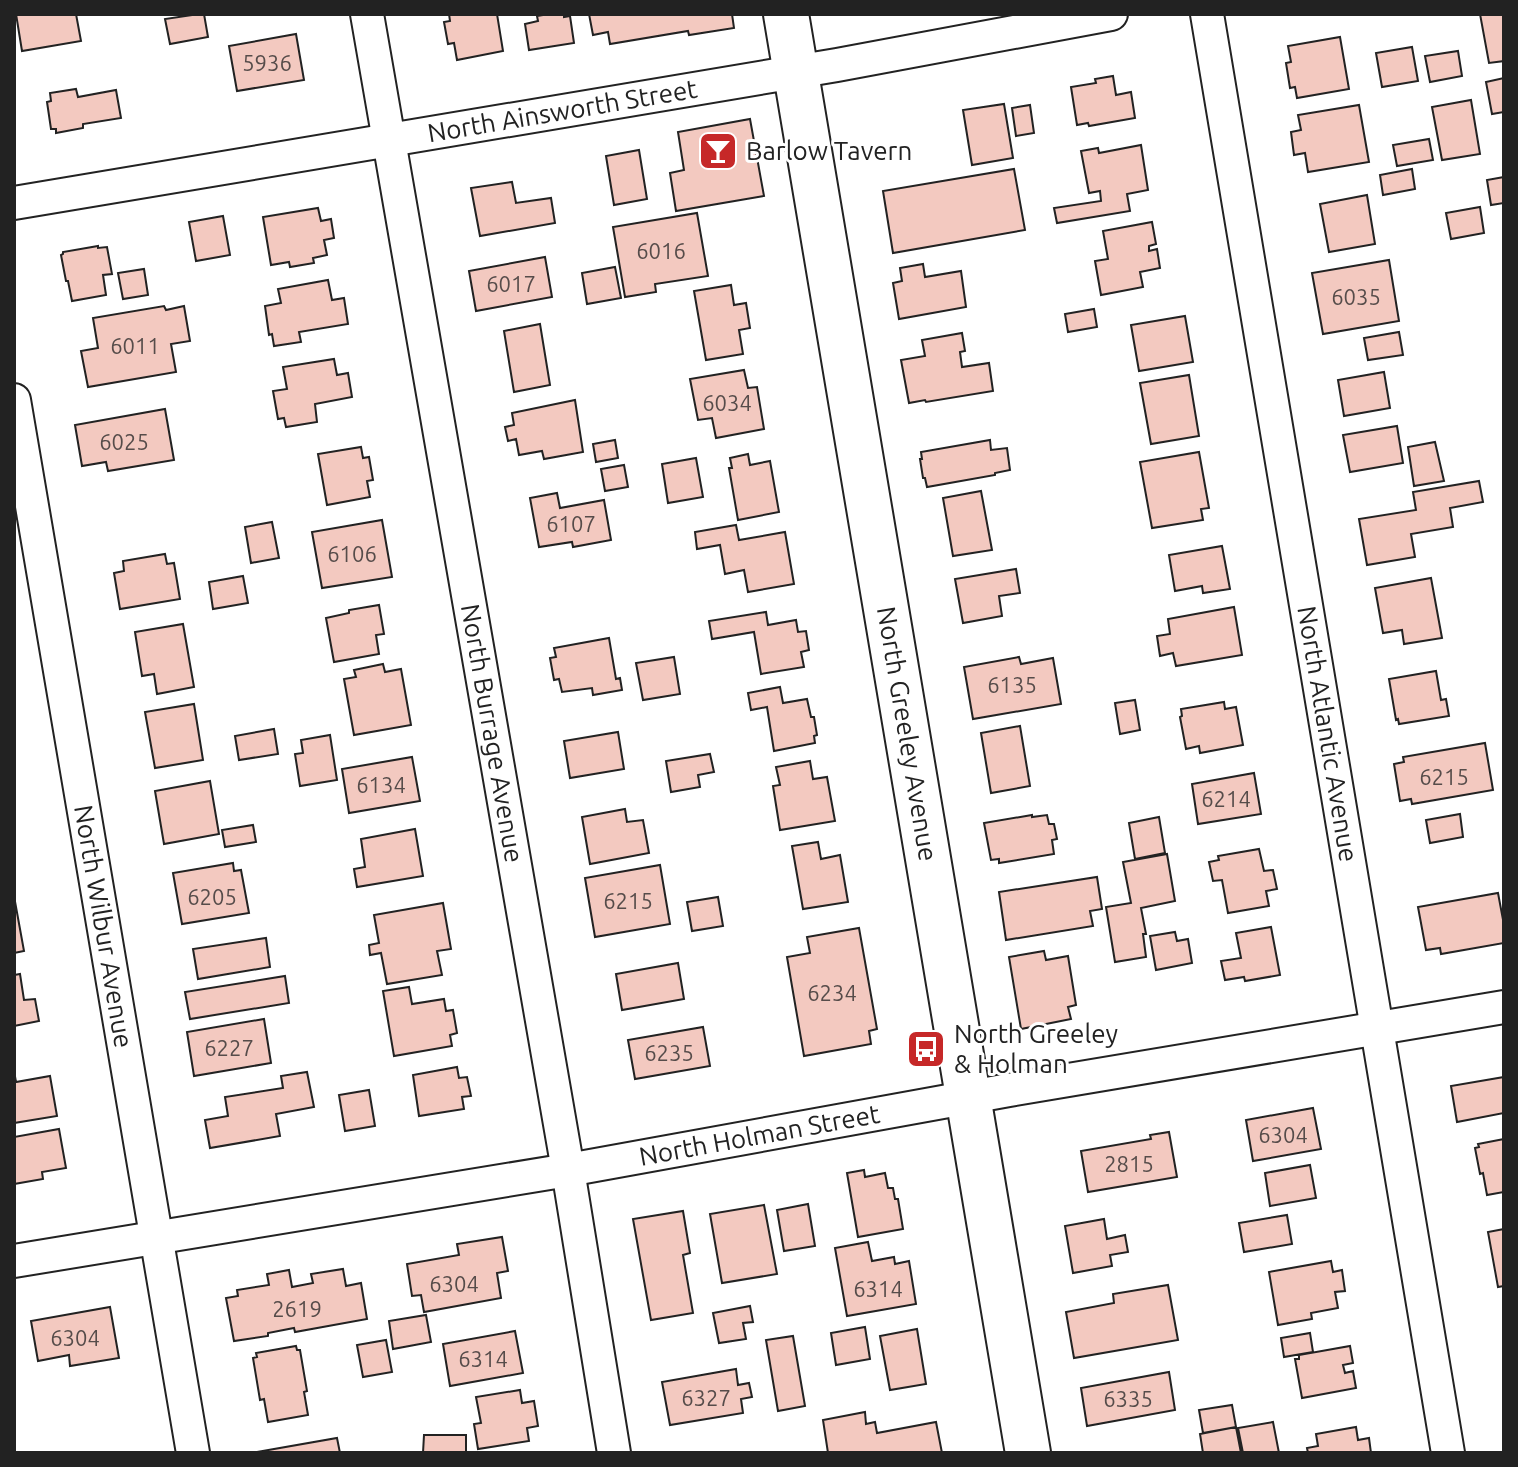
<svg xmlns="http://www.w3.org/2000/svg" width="1518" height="1467" font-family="Ubuntu,sans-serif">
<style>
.building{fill:#f3c9c0;stroke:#222;stroke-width:2}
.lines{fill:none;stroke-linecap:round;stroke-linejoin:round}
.minor-casing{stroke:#222;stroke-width:36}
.secondary-casing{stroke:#222;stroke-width:48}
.minor{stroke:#fff;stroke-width:32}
.secondary{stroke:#fff;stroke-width:44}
.labels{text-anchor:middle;stroke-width:6;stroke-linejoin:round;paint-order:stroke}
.number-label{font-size:22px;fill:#564c4a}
.street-label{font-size:26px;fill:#222;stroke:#fff}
.poi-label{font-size:26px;fill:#222;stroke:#fff;text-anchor:start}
</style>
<rect width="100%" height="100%" fill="#fff"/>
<path class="building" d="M16 14H76L81 41 22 51Z
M199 14H204L208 37 170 44 165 19Z
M449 14H497L503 51 457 60 454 43 448 44 444 22 450 21Z
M549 14H564V17L570 16 574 43 529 50 525 24 538 21 537 16Z
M589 14H732L734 28 689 35 688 31 610 44 608 32 593 35Z
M1480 14H1504V61L1489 63Z
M296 34 304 80 237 91 229 46Z
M1340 37 1349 89 1297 98 1295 87 1290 88 1286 63 1291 62 1288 46Z
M1412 47 1418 81 1382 87 1376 53Z
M1458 51 1462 76 1430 82 1425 56Z
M1113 76 1116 95 1131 92 1135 118 1089 126 1088 123 1077 125 1071 87 1096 83 1095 79Z
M1504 78V112L1492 114 1486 82Z
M76 89 78 97 116 90 121 118 83 124V128L56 133V129H51L47 102 51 101 50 93Z
M1471 100 1480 154 1442 160 1432 107Z
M1004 104 1013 158 972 165 963 110Z
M1030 105 1034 133 1016 136 1012 108Z
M1359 105 1369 162 1308 172 1305 153 1294 155 1291 132 1301 130 1298 115Z
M750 119 764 196 676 211 670 173 684 170 678 132Z
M1429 139 1433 160 1397 166 1393 145Z
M1141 145 1148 190 1127 194 1130 211 1057 223 1054 208 1101 201 1100 191 1089 193 1081 151 1098 148 1099 153Z
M639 150 647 199 614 205 606 156Z
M1014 169 1025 230 893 253 883 191Z
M1412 169 1415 189 1383 195 1380 175Z
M1504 177V203L1491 205 1487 180Z
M512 182 516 203 551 198 555 223 480 236 471 188Z
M1367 195 1375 244 1329 252 1320 204Z
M1480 207 1484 233 1451 239 1446 213Z
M318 208 321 221 331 219 334 238 324 240 327 255 313 258 314 263 290 267 289 262 271 265 263 217Z
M697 213 708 276 655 284 656 292 625 297 613 227Z
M223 216 230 255 196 261 189 222Z
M1152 222 1156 244 1149 246V251L1157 249 1160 268 1140 272 1143 287 1101 295 1095 261 1108 259 1103 231Z
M98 246V248L107 247 112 274 103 275 106 295 72 301 68 281H66L61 255 63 254V252Z
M545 257 552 297 476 311 469 271Z
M1389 260 1399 321 1323 334 1312 273Z
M923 264 925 277 961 271 966 307 899 319 893 283 902 281 900 268Z
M615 267 621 298 587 304 582 273Z
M144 269 148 295 123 299 118 273Z
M328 280 332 300 344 298 348 324 299 332 301 342 274 346 272 334 269 335 265 306 281 303 278 289Z
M731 285 734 305 746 303 750 328 739 330 743 354 706 360 694 291Z
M164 306 166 310 184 306 190 341 171 344 176 372 88 387 81 351 98 348 93 318Z
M1094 309 1097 327 1068 332 1065 314Z
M1185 316 1193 362 1139 371 1131 325Z
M540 324 550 385 514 392 504 331Z
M1399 332 1403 355 1368 360 1364 338Z
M962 333 965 351 960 352 962 367 989 363 993 391 926 402 925 400 909 403 901 360 925 356 922 340Z
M334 359 337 375 348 373 352 397 315 404 317 422 286 427 284 418 278 419 273 391 287 389 283 367Z
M744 370 748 388 757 387 764 429 716 438 712 418 698 420 690 379Z
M1384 372 1390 408 1344 416 1338 380Z
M1189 375 1199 436 1151 444 1140 383Z
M575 400 583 452 544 459 542 451 519 455 516 439 508 441 505 427 514 425 512 413Z
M165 409 174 460 108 471 106 462 82 466 75 425Z
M1397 426 1403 463 1350 472 1343 435Z
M615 440 618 458 596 462 593 444Z
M990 440 991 450 1007 448 1010 470 995 473V475L927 487 925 478H923L920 459H922L921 452Z
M1435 442 1444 481 1414 486 1408 447Z
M361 447 363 458 369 457 373 480 367 481 370 497 327 505 318 454Z
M1199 452 1209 508 1201 509 1203 520 1152 528 1140 462Z
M748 454 750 465 770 461 779 512 738 520 729 468H732L730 458Z
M696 458 703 497 668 503 662 464Z
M624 465 628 487 605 491 601 469Z
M1479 481 1483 502 1450 508 1453 527 1411 534 1415 557 1367 565 1359 519 1416 510 1413 492Z
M981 491 992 550 953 556 943 498Z
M557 493 560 508 604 500 611 540 573 547 572 542 539 547 530 498Z
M382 520 392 577 322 588 312 532Z
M272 522 279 558 251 563 245 527Z
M736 525 739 540 785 532 794 584 748 592 744 570 725 574 720 545 697 549 695 532Z
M1222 546 1230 589 1203 593 1202 586 1175 591 1169 555Z
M165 554 167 564 174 563 180 599 120 609 114 573 124 571 123 561Z
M1016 569 1020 593 999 596 1002 616 963 623 955 579Z
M243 576 248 603 213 609 209 582Z
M1431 578 1442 638 1404 644 1402 630 1383 633 1375 588Z
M379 605 384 634 376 635 379 654 334 662 326 618 349 613V610Z
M1234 607 1242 655 1176 666 1173 653 1160 656 1157 636 1170 634 1168 619Z
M766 612 768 625 796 620 798 632 806 631 809 650 801 652 804 667 761 674 754 632 712 639 709 621Z
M183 624 194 687 157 694 154 674 142 676 135 632Z
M609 638 616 679 620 678 622 690 593 695 592 688 562 692 559 679 554 680 550 658 556 657 554 648Z
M674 657 680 694 643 700 636 663Z
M1019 657 1021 664 1053 658 1061 704 973 719 964 667Z
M383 664 385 672 401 669 411 725 354 735 344 679 356 677 354 670Z
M1436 671 1441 700 1446 699 1449 716 1399 724 1398 719 1396 720 1389 679Z
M780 687 783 703 807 699 811 717H814L817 735 814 736 815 743 774 751 767 707 751 710 748 693Z
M1135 700 1140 730 1120 734 1115 703Z
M1224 702 1225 709 1236 707 1243 745 1200 753 1199 746 1186 749 1180 717 1182 716 1181 709Z
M194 704 203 760 155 768 145 712Z
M1020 726 1030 786 991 793 981 733Z
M274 729 278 754 239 760 235 736Z
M618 732 624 769 570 778 564 741Z
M330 735 337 780 300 786 295 754 303 753 301 740Z
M1485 743 1493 790 1412 804 1411 799 1400 801 1394 764 1404 762 1403 757Z
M710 754 714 772 698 775 700 787 671 792 666 761Z
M412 757 420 801 349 813 342 769Z
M810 761 813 779 827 777 835 821 780 830 773 786 780 785 776 767Z
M1254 773 1261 814 1198 824 1192 784Z
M210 781 219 834 164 844 155 791Z
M625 809 627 822 643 820 649 853 590 864 582 817Z
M1460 814 1463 837 1430 843 1426 820Z
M1032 815V817L1047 815 1049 824H1054L1057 839 1052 840 1054 854 999 863V859L991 860 984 823Z
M1159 817 1165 853 1135 859 1129 823Z
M253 825 256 842 225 847 222 830Z
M415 829 423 876 357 887 354 869 365 867 361 839Z
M818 842 821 859 840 855 848 902 803 909 792 846Z
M1259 849 1264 871 1273 870 1277 889 1266 891 1269 906 1228 913 1222 880 1213 881 1209 862 1219 860 1218 856Z
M1167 854 1175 901 1141 908 1146 934H1143L1146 957 1115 962 1106 907 1131 903 1123 862Z
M233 863 234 871 241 870 249 913 182 924 173 873Z
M660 865 670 924 595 937 585 878Z
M1097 877 1102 909 1090 911 1093 926 1006 940 999 892Z
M1498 893 1504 925V943L1441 954 1440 948 1426 950 1418 907Z
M14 896 24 951 14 953Z
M718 897 723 926 692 931 687 902Z
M443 903 451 949 437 951 442 975 387 984 381 953 370 955 369 945 379 943 374 915Z
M1271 927 1280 975 1245 981 1244 977 1225 980 1221 961 1241 958 1236 933Z
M859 928 877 1029 869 1031 871 1044 804 1056 787 957 810 953 807 937Z
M1175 932 1177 941 1188 939 1192 963 1156 970 1150 936Z
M266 938 270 967 198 979 193 949Z
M1044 951 1046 960 1068 956 1076 1005 1068 1007 1071 1019 1021 1029 1009 957Z
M678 963 684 999 622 1010 616 974Z
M20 974 24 1000 35 999 39 1021 14 1026V975Z
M285 976 289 1003 190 1019 185 992Z
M409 987 412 1004 444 999 446 1011 453 1010 457 1033 450 1035 452 1046 394 1056 383 991Z
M264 1019 271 1063 194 1076 187 1032Z
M703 1027 710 1066 635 1079 628 1040Z
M457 1067 459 1078 467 1077 471 1096 462 1097 464 1109 419 1116 413 1075Z
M14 1071 16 1082 50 1076 57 1116 14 1123Z
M307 1072 314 1107 276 1114 280 1136 210 1148 205 1120 228 1116 225 1097 283 1088 281 1076Z
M1504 1077V1113L1457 1122 1451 1086Z
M369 1090 375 1126 345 1131 339 1095Z
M1313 1108 1321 1149 1253 1161 1246 1120Z
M59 1129 66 1168 42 1172 43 1179 14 1184V1137Z
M1169 1132 1177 1177 1088 1192 1081 1151 1151 1139 1150 1135Z
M1504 1139V1192L1487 1195 1483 1173 1480 1174 1475 1148 1479 1147 1478 1144Z
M1310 1165 1316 1198 1270 1206 1265 1173Z
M864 1170 865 1177 885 1173 888 1188H893L895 1199H898L903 1229 858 1237 847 1173Z
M808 1204 815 1246 784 1251 777 1210Z
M764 1205 777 1274 722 1283 710 1214Z
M683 1211 690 1253 683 1255 693 1313 651 1320 633 1219Z
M1287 1215 1292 1244 1244 1252 1239 1223Z
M1104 1219 1107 1239 1125 1235 1128 1252 1110 1255 1112 1266 1073 1273 1065 1226Z
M1504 1229V1286L1498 1287 1488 1232Z
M502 1237 508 1271 497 1273 501 1298 424 1312 421 1295 412 1296 407 1264 459 1255 457 1244Z
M868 1242 872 1261 894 1257 895 1264 909 1261 916 1304 847 1316 835 1248Z
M1331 1261 1333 1272 1342 1270 1345 1291 1335 1292 1338 1308 1311 1313 1312 1319 1278 1325 1269 1272Z
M343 1269 346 1286 361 1283 367 1319 295 1332 294 1328 268 1333V1336L234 1341 226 1298 238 1296 237 1290 269 1285 267 1274 289 1270 292 1287 313 1283 311 1274Z
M1168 1285 1178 1340 1074 1358 1066 1312 1114 1303 1113 1294Z
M750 1306 753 1322 743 1323 746 1339 719 1343 713 1313Z
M110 1307 119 1358 70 1366 69 1355 38 1361 31 1321Z
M426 1315 431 1342 393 1349 389 1321Z
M865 1327 870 1359 836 1365 831 1333Z
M917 1329 926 1384 890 1390 880 1336Z
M515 1331 523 1373 450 1386 443 1344Z
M1310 1333 1313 1352 1284 1357 1281 1338Z
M793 1336 805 1406 778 1411 766 1340Z
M386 1340 392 1372 363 1377 357 1345Z
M296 1346 297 1350H300L307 1391 304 1392 308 1415 268 1422 264 1399 260 1400 253 1358 257 1357 256 1353Z
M1350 1346 1353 1363 1343 1365 1345 1373 1353 1371 1356 1388 1302 1398 1295 1359H1299V1355Z
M736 1369 738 1385 749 1383 752 1397 741 1399 743 1413 670 1425 662 1382Z
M1169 1372 1175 1410 1087 1426 1081 1388Z
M520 1390 522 1403 534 1401 538 1426 527 1428 529 1441 478 1449 474 1424 481 1423 476 1397Z
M1232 1405 1236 1427 1203 1433 1199 1410Z
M865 1412 866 1424 875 1422 877 1433 936 1422 942 1453H828L823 1420Z
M1273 1422 1279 1453H1243L1238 1428Z
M1236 1427 1241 1453H1203L1200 1434Z
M1356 1427 1358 1440 1369 1438 1371 1453H1308L1307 1448 1318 1446 1316 1434Z
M424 1435H466V1453H423Z
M337 1438 340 1453 257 1452Z"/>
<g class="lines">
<g class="minor-casing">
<g id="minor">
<path id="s1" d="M367 14 568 1170 614 1453"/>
<path id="s2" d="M1207 14 1448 1453"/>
<path id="s3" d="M14 203 837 65 1111 14"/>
<path id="s4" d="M14 400 193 1453"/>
<path id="s5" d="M14 1261 568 1170 1009 1090 1504 1007"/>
</g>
</g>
<g class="secondary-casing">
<g id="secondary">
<path id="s6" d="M786 14 1028 1453"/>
</g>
</g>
<use href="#minor" class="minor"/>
<use href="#secondary" class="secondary"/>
</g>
<defs>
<g id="bar-square" transform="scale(2)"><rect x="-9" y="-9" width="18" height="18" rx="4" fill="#c62828" stroke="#fff"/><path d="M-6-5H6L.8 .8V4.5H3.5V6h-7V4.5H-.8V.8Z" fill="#fff"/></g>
<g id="bus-square" transform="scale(2)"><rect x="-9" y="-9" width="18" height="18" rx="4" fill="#c62828" stroke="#fff"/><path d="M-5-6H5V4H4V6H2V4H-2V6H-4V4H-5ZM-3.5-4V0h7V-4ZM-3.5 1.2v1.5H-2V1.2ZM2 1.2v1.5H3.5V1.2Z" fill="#fff"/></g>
</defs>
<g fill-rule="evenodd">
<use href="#bar-square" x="718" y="151"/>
<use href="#bus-square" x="926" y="1049"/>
</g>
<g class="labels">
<g class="number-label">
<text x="267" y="71">5936</text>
<text x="661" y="259">6016</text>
<text x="511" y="292">6017</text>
<text x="1356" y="305">6035</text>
<text x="135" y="354">6011</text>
<text x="727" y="411">6034</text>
<text x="124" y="450">6025</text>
<text x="571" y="532">6107</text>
<text x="352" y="562">6106</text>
<text x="1012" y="693">6135</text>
<text x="1444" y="785">6215</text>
<text x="381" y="793">6134</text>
<text x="1226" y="807">6214</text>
<text x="212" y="905">6205</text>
<text x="628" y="909">6215</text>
<text x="832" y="1001">6234</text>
<text x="229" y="1056">6227</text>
<text x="669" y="1061">6235</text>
<text x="1283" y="1143">6304</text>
<text x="1129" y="1172">2815</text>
<text x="454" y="1292">6304</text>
<text x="878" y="1297">6314</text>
<text x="297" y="1317">2619</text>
<text x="75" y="1346">6304</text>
<text x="483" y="1367">6314</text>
<text x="706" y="1406">6327</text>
<text x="1128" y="1407">6335</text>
</g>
<g class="street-label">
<text dy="9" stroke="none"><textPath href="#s3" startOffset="556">North Ainsworth Street</textPath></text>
<text dy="9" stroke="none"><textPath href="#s1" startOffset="730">North Burrage Avenue</textPath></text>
<text dy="9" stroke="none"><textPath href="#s6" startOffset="730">North Greeley Avenue</textPath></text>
<text dy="9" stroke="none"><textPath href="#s2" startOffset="730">North Atlantic Avenue</textPath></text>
<text dy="9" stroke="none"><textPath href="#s4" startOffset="534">North Wilbur Avenue</textPath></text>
<text dy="9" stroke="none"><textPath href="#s5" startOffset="756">North Holman Street</textPath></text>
</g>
<g class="poi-label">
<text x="746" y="160">Barlow Tavern</text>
<text x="954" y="1043">North Greeley<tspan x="954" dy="30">&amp; Holman</tspan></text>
</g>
</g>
<rect width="1518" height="1467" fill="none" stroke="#222222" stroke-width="32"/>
</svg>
